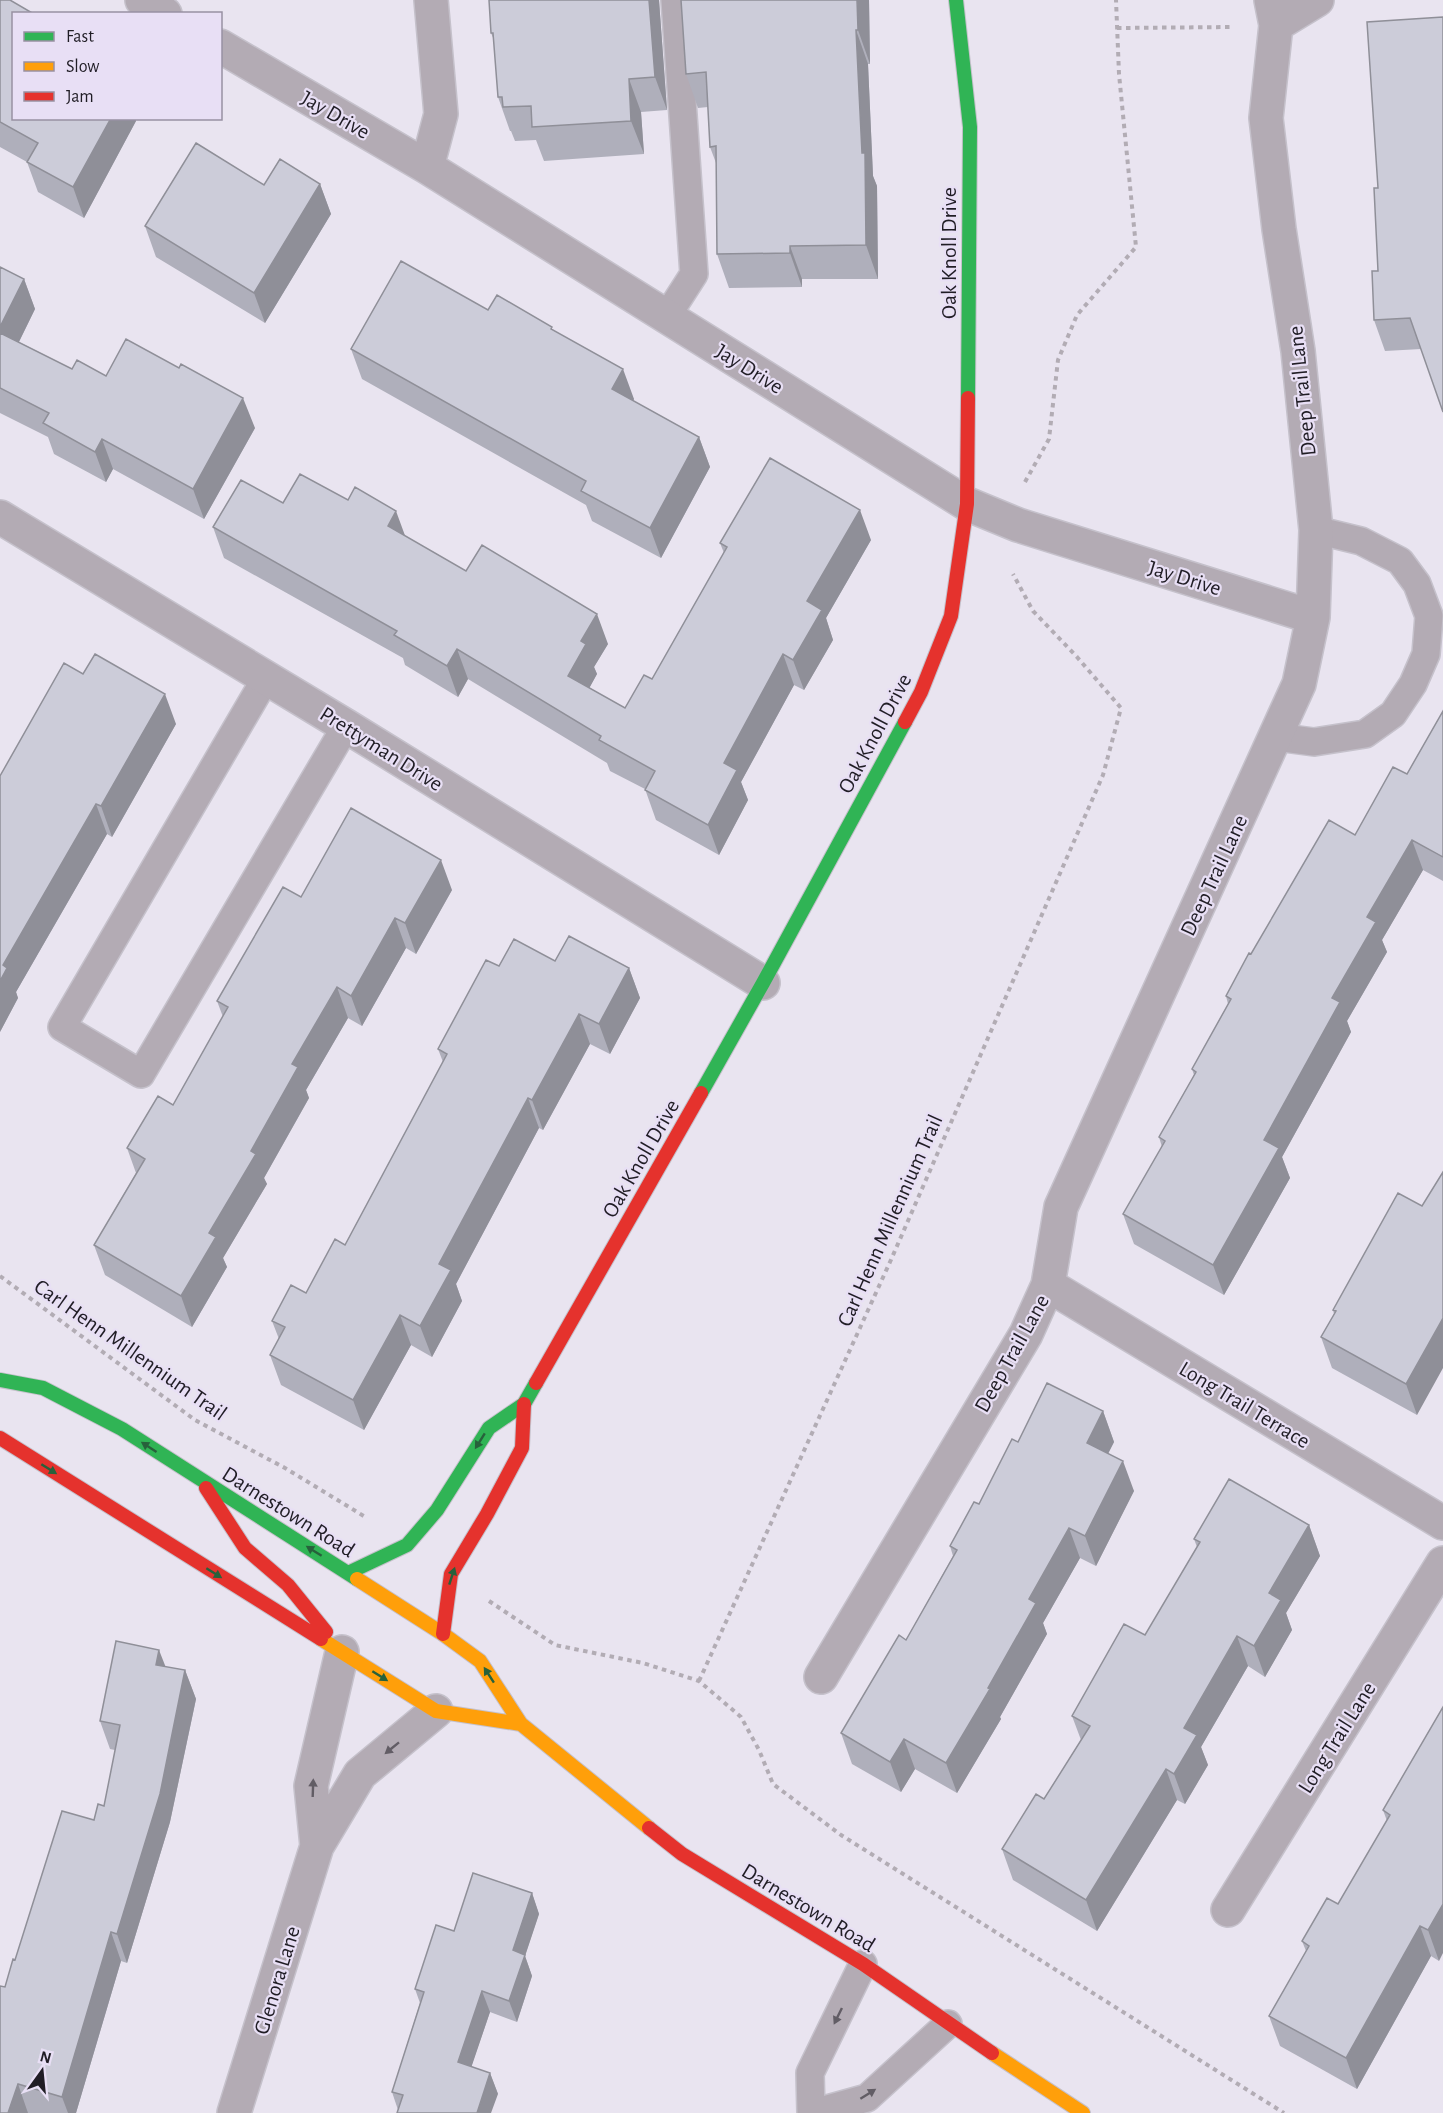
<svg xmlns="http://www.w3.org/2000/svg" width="1443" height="2113" font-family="'Alegreya Sans',sans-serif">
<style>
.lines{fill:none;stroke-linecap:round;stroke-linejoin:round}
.lane-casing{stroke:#c5c1cb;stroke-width:30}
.street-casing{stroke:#c5c1cb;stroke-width:36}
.fast-casing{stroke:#c5c1cb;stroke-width:16}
.slow-casing{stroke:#c5c1cb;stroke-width:16}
.jam-casing{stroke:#c5c1cb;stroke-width:16}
.path{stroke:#b2acb4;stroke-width:4;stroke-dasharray:4.5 4.5;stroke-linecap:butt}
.lane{stroke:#b3abb4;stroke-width:27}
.street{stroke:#b3abb4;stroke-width:33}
.fast{stroke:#30b455;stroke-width:14}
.slow{stroke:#ff9f0a;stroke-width:14}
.jam{stroke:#e5322d;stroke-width:14}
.wall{fill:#afafbb}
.shaded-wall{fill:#8f8f98}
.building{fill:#ccccd9;stroke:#8f8f98;stroke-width:1.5}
.oneway{fill:#27613b}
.oneway2{fill:#625d65}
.labels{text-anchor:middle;stroke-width:4.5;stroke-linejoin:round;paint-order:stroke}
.street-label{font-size:22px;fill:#201d25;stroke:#e8dff5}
</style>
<rect width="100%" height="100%" fill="#e9e4f0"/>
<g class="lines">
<g class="lane-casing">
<path id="lane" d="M667 316 694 274 675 0
M266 678 62 1027 141 1074 346 726
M1276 737 1314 742 1365 734 1393 714 1413 684 1426 654 1429 616 1417 584 1400 561 1361 541 1316 530
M811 2113 810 2073 863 1964
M813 2113 867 2098 948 2024"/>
</g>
<g class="street-casing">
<path id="street" d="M142 0 165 14
M1276 25 1317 0
M220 46 427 167 967 504 1018 525 1313 617
M427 167 441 114 431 0
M0 517 346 726 763 983
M1048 1285 1443 1523
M821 1677 1026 1334 1048 1285 1061 1207 1299 684 1313 617 1316 530 1298 351 1279 229 1266 118 1276 25 1271 0
M317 1846 311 1786 342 1652
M1228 1910 1443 1563
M234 2113 317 1846 360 1774 436 1711"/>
</g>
<g class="fast-casing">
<path id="fast" d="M956 0 970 127 968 398
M701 1093 763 983 905 722
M0 1380 43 1388 122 1429 357 1579
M348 1573 407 1545 437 1510 489 1428 524 1404 536 1383"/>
</g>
<g class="slow-casing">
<path id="slow" d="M357 1579 443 1634 480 1661 521 1724 649 1828
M321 1639 436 1711 521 1724
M992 2053 1083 2113"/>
</g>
<g class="jam-casing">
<path id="jam" d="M905 722 921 692 951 616 967 504 968 398
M536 1383 701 1093
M0 1438 321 1639
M206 1488 245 1548 288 1585 326 1632
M443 1634 451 1574 487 1514 522 1448 524 1404
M649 1828 682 1854 863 1964 992 2053"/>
</g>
<path class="path" d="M1117 28 1234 27
M1025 482 1049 439 1058 360 1077 315 1136 247 1119 74 1116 0
M0 1276 195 1420 285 1468 367 1518
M489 1601 555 1645 643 1663 699 1681 741 1717 759 1750 773 1784 841 1835 1284 2113
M699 1681 890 1262 1103 775 1121 708 1077 657 1033 611 1013 574"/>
<use href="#lane" class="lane"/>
<use href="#street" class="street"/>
<use href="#fast" class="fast"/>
<use href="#slow" class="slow"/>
<use href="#jam" class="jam"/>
</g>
<path class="wall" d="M0 0 14 118H135L136 121 84 218 38 192 27 162 0 147Z
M659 0 667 110 641 112 644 154 544 161 536 140 515 141 511 131H510L498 97 494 40 491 33Z
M869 0 870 64H868L873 176 877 186 878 279H802V287L729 288 717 254 716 163 710 147 708 107 698 108 686 74Z
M320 184 331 214 265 323 156 257 145 226 264 185Z
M1378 188 1421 349 1385 351 1374 320 1378 271Z
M0 267 24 279 35 309 19 342 72 369 106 376 255 428 204 519 113 469 106 482 54 454 48 437 0 413Z
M553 330 634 399 633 401 699 437 710 467 661 558 592 521 586 505 362 379 351 349Z
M283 503 406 537 466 571 608 644 594 667 597 674 589 688 625 708 652 679 724 553 720 543 871 540 826 618 833 640 804 690 794 685 741 782 748 800 719 855 656 820 645 789 610 771 607 763 468 679 458 697 405 665 403 658 224 558 213 527Z
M83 674 176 724 112 837 107 834 16 992 18 998 0 1032Z
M1443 711V881L1423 870 1382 940 1387 952 1347 1021 1351 1032 1282 1157 1290 1178 1224 1295 1134 1244 1123 1214 1162 1147 1159 1137 1194 1075 1192 1069 1228 1004 1226 996 1251 954 1407 774Z
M452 890 416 954 406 948 362 1026 348 1018 306 1090 309 1098 264 1178 267 1184 223 1258 227 1267 192 1327 105 1275 94 1245 136 1173 127 1148 173 1105 223 1017 217 1001 301 897Z
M555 961 629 968 640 998 610 1054 590 1044 543 1130 539 1128 456 1284 462 1301 432 1357 411 1345 364 1430 281 1385 270 1355 279 1339 272 1321 306 1293 345 1245 443 1062 438 1049 499 966Z
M1422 1206 1417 1415 1332 1368 1321 1337 1334 1314 1333 1310Z
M1103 1411 1114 1442 1108 1454 1134 1491 1096 1566 1080 1558 1043 1623 1047 1634 1000 1717 1001 1719 957 1793 915 1769 901 1792 852 1764 841 1733 906 1640 953 1556 950 1546 979 1504 1018 1442Z
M1309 1525 1320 1556 1286 1613 1292 1630 1265 1677 1248 1666 1201 1747 1208 1765 1185 1804 1177 1800 1097 1931 1013 1880 1002 1849 1044 1799 1081 1740 1072 1716 1145 1635 1197 1547 1194 1539Z
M166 1667 185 1670 196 1699 170 1822 127 1963 121 1961 76 2113H0L5 1987 15 1960 94 1820 104 1806 115 1750 110 1749 100 1721Z
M1443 1707 1439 1961 1431 1956 1357 2089 1280 2046 1269 2016 1306 1951 1302 1941 1338 1904 1387 1821 1383 1810Z
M532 1893 539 1914 525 1956 532 1976 517 2022 490 2012 471 2067 490 2073 498 2094 398 2110 392 2092 420 2003 415 1989 454 1931Z"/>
<path class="shaded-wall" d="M649 0H659L667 110 655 77Z
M857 0H869L870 64 858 30Z
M856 30 868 64 873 176 877 186 878 279 866 245Z
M629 79 641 112 644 154 631 121Z
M111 118H135L136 121 84 218 73 187Z
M320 184 331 214 265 323 254 293Z
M790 246 802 279V287L790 253Z
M24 279 35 309 9 362 0 338V327Z
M623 369 634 399 623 420 612 389Z
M243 398 255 428 204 519 193 489Z
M699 437 710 467 661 558 650 528Z
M102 439 113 469 106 482 95 452Z
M860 510 871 540 826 618 833 640 804 690 793 660 807 601Z
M396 511 407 541 388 526Z
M597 614 608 644 594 667 597 674 579 707 568 676 581 641Z
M457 649 468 679 458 697 447 666Z
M783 654 794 685 741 782 748 800 719 855 708 825 724 763Z
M165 694 176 724 112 837 101 806Z
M96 804 107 834 16 992 18 998 0 1032V981L3 965Z
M1412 840 1423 870 1382 940 1387 952 1347 1021 1351 1032 1282 1157 1290 1178 1224 1295 1213 1265 1264 1140 1332 998 1367 917Z
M441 860 452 890 416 954 405 923Z
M395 918 406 948 362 1026 351 996Z
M629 968 640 998 610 1054 599 1024Z
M337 987 348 1018 306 1090 309 1098 264 1178 267 1184 223 1258 227 1267 192 1327 181 1296 209 1233 251 1151 292 1064Z
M579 1014 590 1044 543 1130 532 1100Z
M528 1098 539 1128 456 1284 462 1301 432 1357 420 1326 439 1264Z
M400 1315 411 1345 364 1430 353 1400Z
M1443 1318V1368L1417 1415 1406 1384Z
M1103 1411 1114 1442 1098 1473 1087 1443Z
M1123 1461 1134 1491 1096 1566 1085 1536Z
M1309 1525 1320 1556 1286 1613 1292 1630 1265 1677 1254 1646 1269 1593Z
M1069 1528 1080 1558 1043 1623 1047 1634 1000 1717 1001 1719 957 1793 946 1763 1029 1599Z
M1237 1636 1248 1666 1201 1747 1208 1765 1185 1804 1174 1774 1184 1728Z
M159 1650 170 1678 156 1665Z
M185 1670 196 1699 170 1822 127 1963 117 1934Z
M904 1739 915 1769 901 1792 890 1762Z
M1166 1769 1177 1800 1097 1931 1086 1900Z
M532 1893 539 1914 525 1956 532 1976 517 2022 509 2001 513 1950Z
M1443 1904V1953L1439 1961 1428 1930Z
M1420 1926 1431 1956 1357 2089 1346 2058Z
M111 1932 121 1961 76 2113H68L62 2097Z
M482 1991 490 2012 466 2083 458 2062Z
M490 2073 498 2094 491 2113H477Z
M18 2084 28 2113H8Z"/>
<path class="building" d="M0 0H10L34 14H14V118H111L73 187 27 162 38 143 0 122Z
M489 0H649L655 77 629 79 631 121 532 127 531 106 503 107 502 97H498L493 33H491Z
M681 0H857L858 30H856L862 153H865L866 245 790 246V253L717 254 716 146 710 147 706 72 686 74Z
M1443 17V412L1410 318 1374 320 1372 271H1378L1374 188H1378L1367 22Z
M196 143 264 185 280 159 320 184 254 293 145 226Z
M401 261 488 310 497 295 552 327 551 329 623 369 612 389 699 437 650 528 581 491 586 481 351 349Z
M0 267 24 279 0 327Z
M0 333 72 369 77 360 106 376 126 339 179 368 181 364 243 398 193 489 102 439 95 452 43 423 49 413 0 388Z
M770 458 860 510 807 601 822 610 793 660 783 654 724 763 737 770 708 825 645 790 655 771 599 740 601 736 457 649 447 666 394 635 397 631 213 527 241 480 283 503 300 474 348 500 355 487 396 511 388 526 466 571 482 545 597 614 581 641 586 644 568 676 625 708 644 675 652 679 727 547 720 543Z
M95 654 165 694 101 806 96 804 3 965 7 968 0 981V776L64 663 83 674Z
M1443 711V857L1412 840 1367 917 1376 922 1332 998 1340 1002 1264 1140 1279 1148 1213 1265 1123 1214 1165 1141 1159 1137 1196 1072 1192 1069 1231 999 1226 996 1249 953 1251 954 1329 820 1355 835 1393 767 1407 774Z
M351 808 441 860 405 923 395 918 351 996 337 987 292 1064 298 1067 251 1151 256 1154 209 1233 216 1237 181 1296 94 1245 145 1159 127 1148 158 1096 173 1105 228 1007 217 1001 283 887 301 897Z
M569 936 629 968 599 1024 579 1014 532 1100 528 1098 439 1264 451 1270 420 1326 400 1315 353 1400 270 1355 285 1327 272 1321 291 1285 306 1293 335 1239 345 1245 447 1054 438 1049 486 960 499 966 514 939 555 961Z
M1443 1172V1318L1406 1384 1321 1337 1336 1311 1333 1310 1398 1193 1422 1206Z
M1047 1383 1103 1411 1087 1443 1123 1461 1085 1536 1069 1528 1029 1599 1036 1603 988 1688 990 1689 946 1763 904 1739 890 1762 841 1733 899 1635 906 1640 957 1550 950 1546 974 1502 979 1504 1012 1439 1018 1442Z
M1229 1479 1309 1525 1269 1593 1281 1600 1254 1646 1237 1636 1184 1728 1197 1735 1174 1774 1166 1769 1086 1900 1002 1849 1036 1794 1044 1799 1090 1726 1072 1716 1124 1624 1145 1635 1200 1542 1194 1539Z
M116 1641 159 1650 156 1665 185 1670 160 1794 117 1934 111 1932 62 2097 18 2084 8 2113H0V1986L5 1987 13 1959 15 1960 62 1811 94 1820 98 1804 104 1806 120 1725 100 1721Z
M1443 1707V1904L1428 1930 1420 1926 1346 2058 1269 2016 1309 1946 1302 1941 1327 1898 1338 1904 1390 1815 1383 1810Z
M473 1873 532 1893 513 1950 525 1955 509 2001 482 1991 458 2062 490 2073 477 2113H397L403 2095 392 2092 424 1992 415 1989 436 1925 454 1931Z"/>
<defs><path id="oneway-solid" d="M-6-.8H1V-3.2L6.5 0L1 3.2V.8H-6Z" transform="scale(1.5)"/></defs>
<g class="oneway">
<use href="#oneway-solid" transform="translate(480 1441) rotate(122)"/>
<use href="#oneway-solid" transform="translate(149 1447) rotate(-147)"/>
<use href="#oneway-solid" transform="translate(49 1469) rotate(32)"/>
<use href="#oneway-solid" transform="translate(314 1551) rotate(-148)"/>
<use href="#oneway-solid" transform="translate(214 1573) rotate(32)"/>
<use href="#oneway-solid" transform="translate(452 1576) rotate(-72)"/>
<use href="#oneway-solid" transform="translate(489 1675) rotate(-123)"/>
<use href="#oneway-solid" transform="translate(380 1676) rotate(32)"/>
</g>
<g class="oneway2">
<use href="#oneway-solid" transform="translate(392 1748) rotate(141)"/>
<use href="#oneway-solid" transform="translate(313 1788) rotate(-88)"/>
<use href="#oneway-solid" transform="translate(838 2016) rotate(116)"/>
<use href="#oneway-solid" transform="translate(868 2094) rotate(-32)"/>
</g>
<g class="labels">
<g class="street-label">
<text transform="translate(336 114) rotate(30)" y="8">Jay Drive</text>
<text transform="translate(948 253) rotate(-90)" y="8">Oak Knoll Drive</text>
<text transform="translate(750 368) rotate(32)" y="8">Jay Drive</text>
<text transform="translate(1301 391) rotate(-96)" y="8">Deep Trail Lane</text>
<text transform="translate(1185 577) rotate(17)" y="8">Jay Drive</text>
<text transform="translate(874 733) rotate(-62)" y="8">Oak Knoll Drive</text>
<text transform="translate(382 748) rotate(32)" y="8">Prettyman Drive</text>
<text transform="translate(1213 875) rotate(-65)" y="8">Deep Trail Lane</text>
<text transform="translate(640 1158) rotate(-60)" y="8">Oak Knoll Drive</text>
<text transform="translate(889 1220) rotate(-66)" y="8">Carl Henn Millennium Trail</text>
<text transform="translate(131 1349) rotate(35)" y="8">Carl Henn Millennium Trail</text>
<text transform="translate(1011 1353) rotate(-61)" y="8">Deep Trail Lane</text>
<text transform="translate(1245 1404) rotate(31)" y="8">Long Trail Terrace</text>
<text transform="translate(289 1511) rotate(32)" y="8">Darnestown Road</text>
<text transform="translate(1336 1737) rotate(-58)" y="8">Long Trail Lane</text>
<text transform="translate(809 1907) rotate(31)" y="8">Darnestown Road</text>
<text transform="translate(276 1980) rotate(-73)" y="8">Glenora Lane</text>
</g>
</g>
<rect x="12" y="12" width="210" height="108" fill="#e8dff5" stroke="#9891a2" stroke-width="1.5"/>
<rect x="24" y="32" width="30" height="9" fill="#30b455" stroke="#9891a2" stroke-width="1.5"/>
<text x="66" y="42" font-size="18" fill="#201d25">Fast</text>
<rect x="24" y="62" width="30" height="9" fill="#ff9f0a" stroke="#9891a2" stroke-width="1.5"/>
<text x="66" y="72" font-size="18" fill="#201d25">Slow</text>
<rect x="24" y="92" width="30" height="9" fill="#e5322d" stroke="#9891a2" stroke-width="1.5"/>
<text x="66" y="102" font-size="18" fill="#201d25">Jam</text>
<g transform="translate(42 2071) rotate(15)" stroke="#e8dff5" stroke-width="4.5" paint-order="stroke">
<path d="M0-4.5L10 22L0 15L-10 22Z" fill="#201d25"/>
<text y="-9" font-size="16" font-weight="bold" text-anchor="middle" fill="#201d25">N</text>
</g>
</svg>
